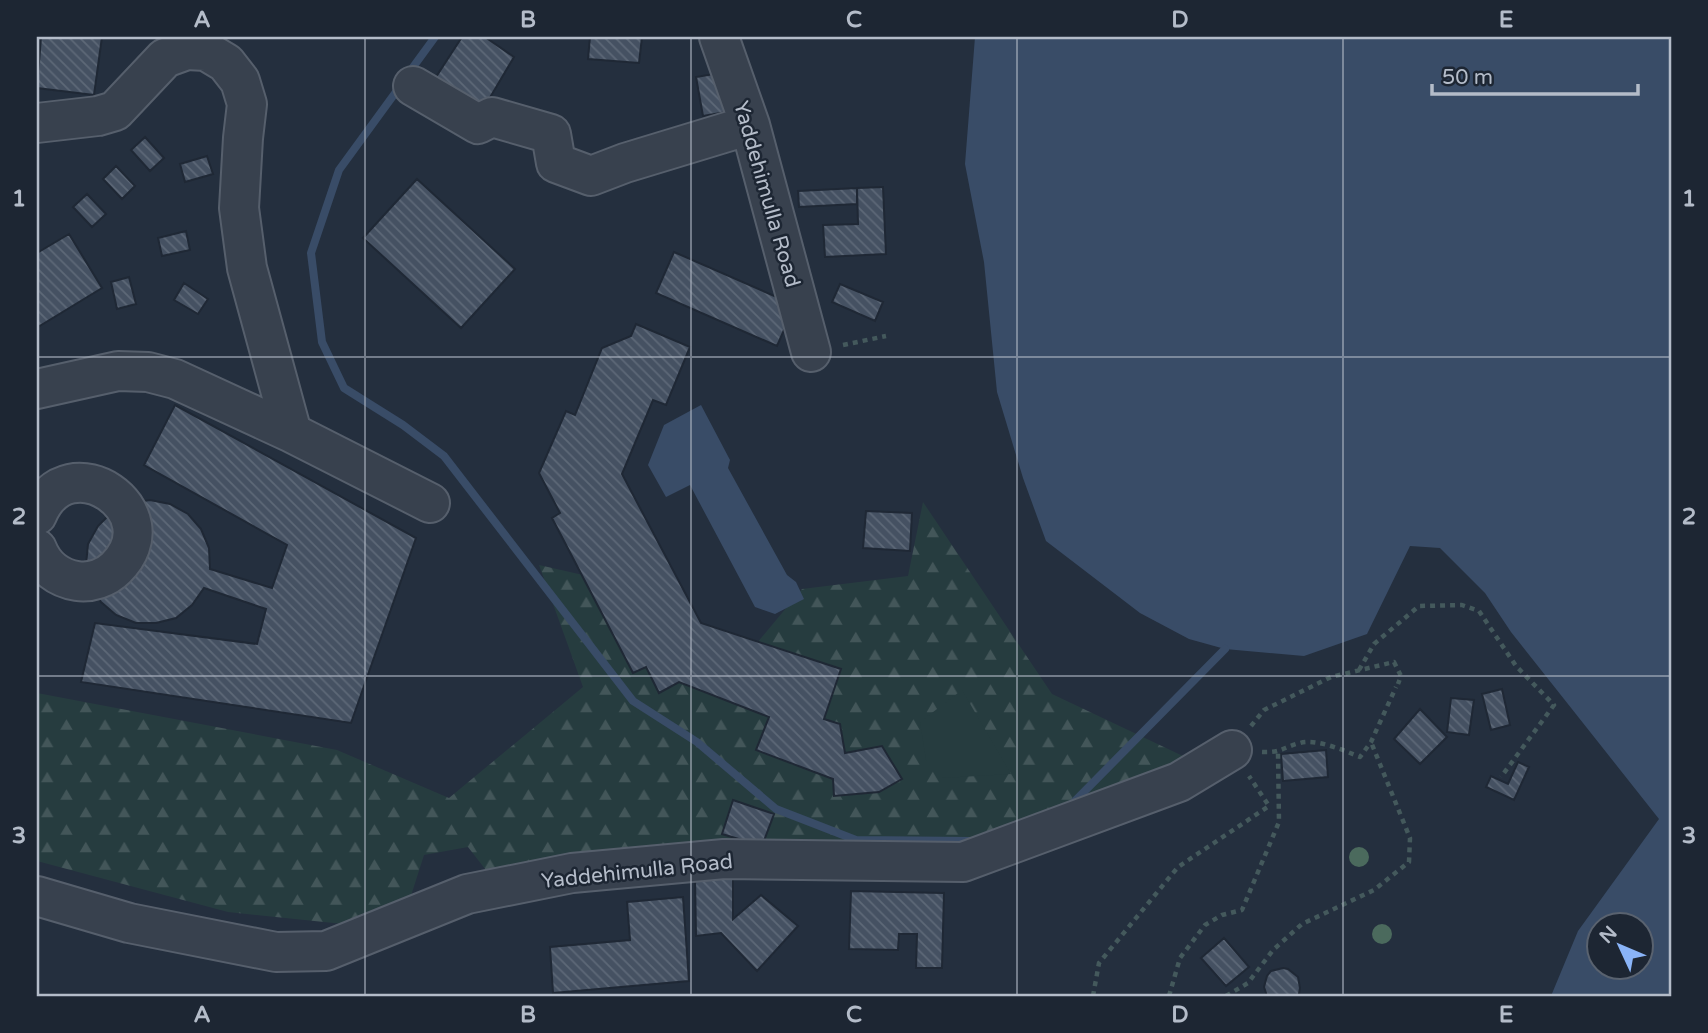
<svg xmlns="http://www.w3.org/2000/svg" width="1708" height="1033" font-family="'Varela Round',sans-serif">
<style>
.forest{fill:url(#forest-firs)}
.green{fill:#263c3f}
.water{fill:#394c67;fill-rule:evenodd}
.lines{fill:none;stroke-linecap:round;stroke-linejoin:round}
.stream{stroke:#394c67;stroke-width:8}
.building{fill:url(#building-back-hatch);stroke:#1f2835;stroke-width:2}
.minor-casing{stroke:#565f6c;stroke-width:42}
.path{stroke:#44595c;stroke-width:4.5;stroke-dasharray:5 5;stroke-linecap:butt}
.minor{stroke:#38414e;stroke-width:38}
.tree{fill:#4b6a5d}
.grid{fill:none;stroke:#b4bcc9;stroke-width:2;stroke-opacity:0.55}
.labels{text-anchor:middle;stroke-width:5;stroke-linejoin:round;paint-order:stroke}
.street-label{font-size:21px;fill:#b4bcc9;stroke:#1d2633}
.neatline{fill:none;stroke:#b4bcc9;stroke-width:2.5}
.grid-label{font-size:23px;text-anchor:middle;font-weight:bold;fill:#b4bcc9}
</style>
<defs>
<pattern id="forest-firs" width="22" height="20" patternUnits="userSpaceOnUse" patternTransform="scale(1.75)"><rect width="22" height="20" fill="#263c3f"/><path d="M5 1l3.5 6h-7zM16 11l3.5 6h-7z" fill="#435659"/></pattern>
<pattern id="building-back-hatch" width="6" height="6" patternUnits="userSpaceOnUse" patternTransform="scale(1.75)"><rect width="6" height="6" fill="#455162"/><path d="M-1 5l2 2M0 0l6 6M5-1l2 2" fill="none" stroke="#5d6877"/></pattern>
</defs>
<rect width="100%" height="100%" fill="#242f3e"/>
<path class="forest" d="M923 502 1052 694 1204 766 977 850 489 874 468 847 424 855 408 905 353 925 228 912 37 861V693L337 750 449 798 583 687 539 565 605 580 732 673 802 589 908 576Z"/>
<path class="green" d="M962 690 1011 774 943 778 926 760 920 722Z"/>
<path class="water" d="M975 37H1671V996H1551L1578 931 1659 819 1511 632 1485 593 1440 548 1410 546 1367 634 1304 656 1225 649 1189 639 1140 613 1046 541 1023 478 997 392 984 262 965 164ZM1600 925H1642V967H1600Z
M701 405 730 460 728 468 787 575 796 582 804 599 775 614 755 607 690 485 666 497 648 465 664 425Z"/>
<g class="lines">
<path class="stream" d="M408 74 435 37
M401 85 339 170 311 253 322 342 344 388 403 425 444 456 633 701 697 742 776 809 856 840 972 841
M1069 807 1225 649"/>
</g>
<path class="building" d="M41 37H102L94 95 37 88Z
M462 37H485L514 57 485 106 436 77Z
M590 37H642L639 63 588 59Z
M726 72 732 111 703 116 696 77Z
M145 137 164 158 150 171 131 150Z
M207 156 213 174 185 182 180 164Z
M116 166 135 186 122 199 103 179Z
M417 179 515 269 461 328 363 238Z
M883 187 886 254 825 257 823 225 858 224 857 188Z
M857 188V204L799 207 798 191Z
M87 194 106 214 92 227 73 207Z
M186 231 190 250 162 256 158 238Z
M69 234 102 288 38 327 37 253Z
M674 252 795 305 777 346 656 293Z
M129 277 136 304 117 309 111 282Z
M184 283 208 299 198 314 174 300Z
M840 284 883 302 875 321 832 302Z
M636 324 690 347 666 405 653 400 622 474 701 623 841 669 824 719 840 724 845 753 882 746 902 779 879 792 834 796 833 779 756 750 769 717 679 682 659 693 646 667 633 673 552 518 560 513 539 473 566 411 575 415 602 348 631 336Z
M175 405 416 538 351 723 81 682 95 623 257 644 266 609 204 588 192 605 176 618 156 623H136L116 615 101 602 90 585 86 565 88 544 98 526 112 512 130 503 150 500 170 504 188 514 201 529 209 548 210 569 272 588 287 545 144 465Z
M866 511 912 513 910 551 863 548Z
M1502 689 1510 725 1491 730 1482 694Z
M1451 698 1474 700 1469 735 1447 732Z
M1420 709 1447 737 1420 764 1394 739Z
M1326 750 1328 777 1283 781 1281 754Z
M1518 762 1529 767 1514 800 1486 787 1491 776 1508 784Z
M733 800 774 814 762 846 722 834Z
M733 875V919L761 895 798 926 757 971 721 933 696 936 695 878Z
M851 891 944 893 942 968H916L917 934H899L898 950 849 949Z
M683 897 689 981 553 993 550 947 630 940 627 902Z
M1224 938 1249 967 1226 986 1201 958Z
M1283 968 1288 969 1298 977 1300 988 1299 994 1297 996H1267L1264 987 1267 976 1271 971Z"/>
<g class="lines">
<g class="minor-casing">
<path id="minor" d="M719 37 750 125 811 352
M413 86 478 124 492 117 551 134 556 163 591 176 625 163 750 125
M37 123 98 116 115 111 165 58 187 50 206 51 226 63 240 81 247 104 243 138 239 208 247 268 292 433
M37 389 118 371 148 372 175 379 292 433 430 503
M37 515C68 440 173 512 116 568 106 578 91 583 77 581 58 578 44 567 37 549
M37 896 129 923 276 952 326 951 467 894 572 873 724 859 963 862 1179 782 1232 750"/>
</g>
<path class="path" d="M843 345 886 336
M1359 670 1374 644 1419 606 1462 605 1479 611 1516 666 1554 705 1501 777
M1251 726 1264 710 1331 677 1394 662 1401 676 1398 684
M1262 752C1282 753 1283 747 1300 743 1316 738 1345 751 1360 757L1371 742 1396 687
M1093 996 1099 963 1178 867 1269 806 1249 776
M1169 996 1180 958 1205 925 1222 915 1242 910 1279 822 1278 753
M1226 996 1248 983 1273 950 1302 924 1374 890 1409 862 1410 838 1371 742"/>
<use href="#minor" class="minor"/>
</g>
<g class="tree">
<circle cx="1359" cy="857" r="10"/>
<circle cx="1382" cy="934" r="10"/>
</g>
<path class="grid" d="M365 37V996M691 37V996M1017 37V996M1343 37V996M37 357H1671M37 676H1671"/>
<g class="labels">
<g class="street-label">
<text transform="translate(767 194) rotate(74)" y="7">Yaddehimulla Road</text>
<text transform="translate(637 871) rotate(-6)" y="7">Yaddehimulla Road</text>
</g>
</g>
<rect width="1708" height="1033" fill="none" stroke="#1d2633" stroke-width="77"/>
<g transform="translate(1620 946) rotate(314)"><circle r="33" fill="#1d2633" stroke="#59626f" stroke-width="2"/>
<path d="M0-5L12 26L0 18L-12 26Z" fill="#8ab4f8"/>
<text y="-10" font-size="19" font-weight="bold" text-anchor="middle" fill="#b4bcc9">N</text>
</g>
<path d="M1432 84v10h206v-10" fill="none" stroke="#b4bcc9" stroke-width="3.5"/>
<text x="1442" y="84" font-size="21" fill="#b4bcc9" stroke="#1d2633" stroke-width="5" paint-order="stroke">50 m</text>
<rect x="38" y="38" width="1632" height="957" class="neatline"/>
<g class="grid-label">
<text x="202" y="27">A</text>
<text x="528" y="27">B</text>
<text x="854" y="27">C</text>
<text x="1180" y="27">D</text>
<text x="1506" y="27">E</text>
<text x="19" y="206">1</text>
<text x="1689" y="206">1</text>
<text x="19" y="524">2</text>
<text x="1689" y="524">2</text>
<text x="19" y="843">3</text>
<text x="1689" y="843">3</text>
<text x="202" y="1022">A</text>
<text x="528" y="1022">B</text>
<text x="854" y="1022">C</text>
<text x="1180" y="1022">D</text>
<text x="1506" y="1022">E</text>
</g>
</svg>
